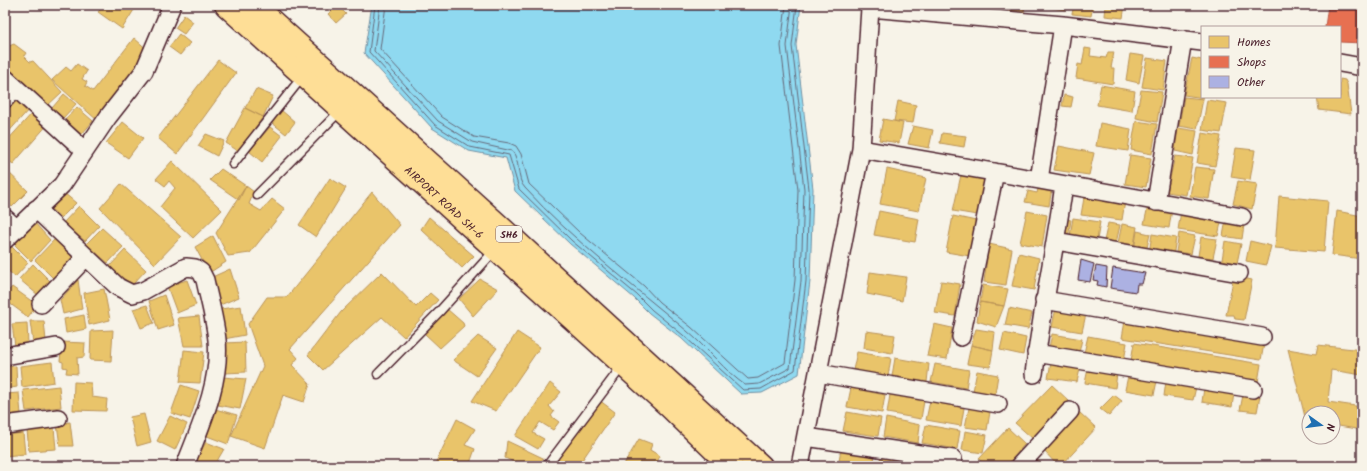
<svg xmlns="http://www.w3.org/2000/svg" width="1367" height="471" font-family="Kalam,sans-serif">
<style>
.water{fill:#8fd9f0;stroke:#738fa1}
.homes{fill:#e9c46a;stroke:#b99257}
.shops{fill:#e76f51;stroke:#b85746}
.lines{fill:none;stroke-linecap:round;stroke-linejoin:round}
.shore{stroke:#66697a;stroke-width:1}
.building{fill:#acb1e2;stroke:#4a1f2b}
.lane-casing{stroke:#4a1f2b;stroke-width:11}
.street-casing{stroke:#4a1f2b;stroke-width:20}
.primary-casing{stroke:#4a1f2b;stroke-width:25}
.lane{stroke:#f7f3e8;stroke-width:8}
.street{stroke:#f7f3e8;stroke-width:17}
.primary{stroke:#fede96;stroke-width:22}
.labels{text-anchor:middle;stroke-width:4;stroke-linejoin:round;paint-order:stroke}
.shield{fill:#f7f3e8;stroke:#7e5f64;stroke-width:1}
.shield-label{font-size:10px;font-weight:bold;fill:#4a1f2b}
.street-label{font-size:11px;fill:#4a1f2b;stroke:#f7f3e8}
</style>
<rect width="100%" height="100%" fill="#f7f3e8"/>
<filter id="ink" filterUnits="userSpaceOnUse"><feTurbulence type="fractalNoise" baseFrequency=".025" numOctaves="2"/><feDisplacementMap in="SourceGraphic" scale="8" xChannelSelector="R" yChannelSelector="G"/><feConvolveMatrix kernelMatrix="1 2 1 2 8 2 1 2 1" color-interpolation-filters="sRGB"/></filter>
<g filter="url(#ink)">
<path class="water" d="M372 5H801L796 45 813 189 810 281 799 374 762 393 741 394 681 338 649 313 634 298 570 244 515 191 506 158 469 151 432 128 364 53Z"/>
<path class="homes" d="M104 5H137L122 29 98 12Z
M337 5 346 14 336 23 328 14Z
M1006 5H1025L1024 12 1006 10Z
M1030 5H1066V10Z
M1074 5H1093L1091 16 1072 14Z
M1106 5H1125L1123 18 1105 16Z
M184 15 193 22 184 34 175 28Z
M179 34 190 43 180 55 169 47Z
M134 38 149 51 98 121 52 80 66 67 71 71 77 64 87 71 82 79 87 82 85 86 93 91Z
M5 42 9 46 14 44 26 53 24 56 30 62 33 61 62 92 46 107 5 68Z
M1085 48 1091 49 1090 56 1106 58 1108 52H1114L1111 68H1114L1113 84 1076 78 1078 64 1082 65Z
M1130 54 1144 56 1139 83 1126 80Z
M1147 58 1167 61 1163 90 1142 87Z
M1192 58 1202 60V97L1204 98 1184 95Z
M218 60 236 73 177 154 158 138Z
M1340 79 1345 80 1347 84 1351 114 1319 110 1317 97H1340Z
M1101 85 1135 91 1132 111 1097 105Z
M256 89 273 96 263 117 245 108Z
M1141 90 1162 92 1157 122 1136 118Z
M16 94 30 108 5 136V106Z
M64 94 76 104 63 118 52 108Z
M1064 95 1073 97 1071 107 1062 106Z
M1184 97 1203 99 1197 129 1179 126Z
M1207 100 1227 103 1221 133 1202 130Z
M898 101 916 105 913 123 894 121Z
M77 107 93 121 81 135 64 121Z
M245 108 263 117 238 151 226 143Z
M35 110 49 123 13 164 5 158V143Z
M281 110 295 122 286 134 271 122Z
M883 119 903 123 899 143 879 140Z
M1136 121 1157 124 1152 154 1131 150Z
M123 122 143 138 128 158 106 143Z
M1100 123 1131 129 1128 151 1096 146Z
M913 126 933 130 929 148 908 144Z
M270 127 282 136 262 162 249 151Z
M1178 128 1197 131 1193 155 1175 151Z
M942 133 966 136 964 147 940 143Z
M1202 133 1221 136 1215 166 1197 163Z
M206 134 224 141 217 156 198 146Z
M1059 146 1094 153 1089 175 1054 170Z
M1236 148 1255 150 1250 180 1231 177Z
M1130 155 1151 158 1146 187 1125 184Z
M1175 156 1193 158 1186 195 1167 192Z
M172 161 222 210 193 238 160 207 175 188 169 181 165 186 156 179Z
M1195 167 1214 169 1209 199 1190 196Z
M221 169 246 186 239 200 210 180Z
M887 169 926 178 919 211 880 204Z
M6 170 28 191 12 207 5 200Z
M961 175 984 180 977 215 953 211Z
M330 178 346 188 316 237 299 225Z
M1238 181 1257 184 1252 209 1233 204Z
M121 184 181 237 155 264 100 208Z
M1039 185 1052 188 1049 206 1025 202 1028 191 1037 193Z
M246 186 254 192 249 204 261 211 272 199 285 209 250 253 228 256 216 233Z
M372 192 400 225 290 349 298 358 292 365 310 384 304 402 283 395 265 448 231 436 263 366 248 324 267 297H287Z
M64 193 76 203 61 218 50 208Z
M1279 196 1328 201 1324 252 1275 248Z
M1084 198 1125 201 1122 220 1081 215Z
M79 206 99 226 85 241 63 223Z
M1148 206 1172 209 1169 228 1144 224Z
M879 211 919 219 915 242 874 235Z
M1027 211 1047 215 1042 247 1020 243Z
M1181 211 1222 218 1218 236 1178 230Z
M1337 211 1362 216V259L1332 255Z
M953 216 976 221 970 256 946 252Z
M429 217 474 256 462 268 421 229Z
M1060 218 1071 220 1068 238 1058 237Z
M1073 218 1100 222 1097 240 1070 236Z
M1226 220 1244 225 1242 239 1223 236Z
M33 221 50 240 31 261 12 242Z
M1108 223 1120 225 1116 243 1104 241Z
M1122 224 1137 227 1134 245 1118 243Z
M102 228 123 247 108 263 86 244Z
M1137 231 1150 234 1146 252 1134 250Z
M1179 233 1195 236 1191 254 1176 252Z
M1152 234 1176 238 1173 257 1149 253Z
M213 236 226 262 209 273 195 247Z
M1201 237 1217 239 1213 258 1198 256Z
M55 239 73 258 54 279 35 260Z
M1225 241 1241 244 1237 263 1222 260Z
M1250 241 1271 246 1266 265 1246 261Z
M989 244 1012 249 1006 285 984 282Z
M10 245 28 263 15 277 5 268V251Z
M125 250 146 270 132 285 109 267Z
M1019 253 1039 258 1034 290 1012 286Z
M33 264 51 282 38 295 19 279Z
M230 269 239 297 220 305 210 278Z
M382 272 416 307 430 293 438 300 404 337 382 317 323 370 308 355 341 312Z
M870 272 906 277 902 301 867 294Z
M1243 278 1252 280 1244 320 1235 319 1234 315H1226L1233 281 1241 282Z
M480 279 498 289 473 316 459 299Z
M78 280 82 309 63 314 60 300Z
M187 280 196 305 177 313 167 286Z
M941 281 960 284 955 316 935 313Z
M983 285 1008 289 1004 306 980 302Z
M12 287 37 305 28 317 5 300V295Z
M104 289 110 320 89 325 84 293Z
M164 295 174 325 158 330 149 301Z
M980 302 1004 306 996 327 977 321Z
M147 305 154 323 141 328 133 309Z
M241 306 245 335 224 339 221 309Z
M1009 308 1032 313 1028 329 1005 325Z
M1056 308 1086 314 1082 332 1052 327Z
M447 309 463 323 464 326 440 348 424 333Z
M84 315 86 329 66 333 64 319Z
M199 316 203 346H184L178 318Z
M30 321H44L46 341 33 343Z
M1125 321 1264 344 1261 360 1122 338Z
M27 323 28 344 15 346 12 324Z
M934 324 952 328 947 359 927 356Z
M5 325 8 346 5 347Z
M976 329 995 332 993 350 971 345Z
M113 330 111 361 90 360 91 331Z
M866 331 895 335 892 353 864 348Z
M517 332 540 347 496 411 472 401Z
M1004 333 1026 338 1023 355 1000 350Z
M1052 334 1082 339 1079 353 1049 348Z
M478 336 497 348 477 376 453 360Z
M1088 336 1127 343 1124 361 1084 353Z
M62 342 85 343 84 357 77 358 78 374 66 373 67 368 63 367V362L60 361Z
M245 342 246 372 225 373V343Z
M1134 343 1261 364 1258 382 1131 361Z
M971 345 993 350 990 367 967 364Z
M1318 345 1362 350V375L1331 370 1328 402 1362 407V430L1333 425V413H1309V422L1306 421 1288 349 1316 354Z
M184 350 204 352 200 383 180 382Z
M857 352 891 358 888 376 853 370Z
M895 358 929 364 927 382 892 376Z
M52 362 54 382 22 387 20 366Z
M1051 363 1080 369 1077 382 1048 378Z
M935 364 969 370 966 388 931 382Z
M16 366 17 387 5 389V367Z
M1088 369 1117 374 1115 388 1085 383Z
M977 371 998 375 995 394 973 391Z
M1128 376 1157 381 1154 395 1125 390Z
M223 377 246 379 240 409 218 405Z
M1166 381 1196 387 1193 400 1164 396Z
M74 382 91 383 92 397 107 399 106 411 73 410Z
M550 383 561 392 549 406 554 412 551 416 559 422 553 430 540 422 533 433 544 439 538 449 515 436Z
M181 385 199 391 190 419 171 413Z
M1052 385 1069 401 1032 438 1015 423Z
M59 386 61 407 26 411 23 390Z
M851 388 885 395 882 413 847 407Z
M1204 388 1234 393 1232 407 1202 402Z
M19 393 21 414 5 415V394Z
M890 395 924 401 921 419 887 413Z
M1114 395 1122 401 1109 416 1100 409Z
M1243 395 1260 396 1257 412 1240 410Z
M599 400 615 412 578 466H552Z
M930 401 964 408 961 426 926 420Z
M969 408 990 412 987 430 965 427Z
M215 409 237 415 228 444 207 436Z
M847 412 881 418 878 436 843 431Z
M1079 412 1096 428 1061 466H1058L1044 451Z
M144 414 151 442 137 446 130 417Z
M170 416 187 424 175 450 157 441Z
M886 418 920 425 918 443 883 437Z
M457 419 475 429 465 445 475 449 469 466H434Z
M70 422 73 446H60L57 424Z
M926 425 960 431 957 449 922 443Z
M54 428 56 449 29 451 27 430Z
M1008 428 1025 444 1006 466H986L979 459Z
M965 431 987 435 983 453 962 450Z
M23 433 25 454 5 456V435Z
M639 439 652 444 650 450 660 456 657 462 664 466H623Z
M507 441 543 458 539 466H523L505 458Z
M206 442 224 449 214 466H193Z
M841 449 875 455 873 466H838Z
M881 455 915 462 914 466H879Z
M1036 459 1044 466H1030Z
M918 462 939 466H917Z"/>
<path class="shops" d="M1328 5H1362V43L1340 42V27H1325Z"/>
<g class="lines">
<path class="shore" d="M375 5 369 52 435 125 470 147 509 155 519 189 572 241 637 295 652 310 683 335 743 390 761 389 795 370 806 281 809 189 792 46 797 5
M380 5 374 51 438 121 472 142 512 151C521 161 516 179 525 188 573 241 633 285 687 331 705 346 727 373 745 385L759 384 790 368 801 281 804 189 787 46 792 5
M386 5 380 49 442 117 474 137 509 143 516 146 521 154 529 184 580 233 644 286 659 302 691 327 748 379 758 378 785 363 795 280 798 190 781 46 786 5"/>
</g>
<path class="building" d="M1081 260 1094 264 1090 282 1078 280Z
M1096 266 1107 268 1106 287 1097 285 1098 281 1093 280Z
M1113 268 1145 273 1142 284H1137L1136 292 1110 288Z"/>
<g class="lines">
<g class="lane-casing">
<path id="lane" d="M233 164 303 76
M257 195 341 110
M378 374 439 312 495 250
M547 466 623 365"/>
</g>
<g class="street-casing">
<path id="street" d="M870 5V8L1063 25 1202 42
M1340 63 1362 67
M5 78 85 151
M5 99 15 88
M861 149 870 8
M1039 180 1242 217
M1156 202 1183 39
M36 209 118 287 132 294 143 291 186 267 195 268 201 272 205 280C209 299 215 320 217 340 221 383 200 427 185 466
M5 218 17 229
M5 240 62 185 108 117 144 71 172 5
M1056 241 1239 273
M1044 300 1262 337
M41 304 86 257
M961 337 995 172
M1036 353 1253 389
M5 356 56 347
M818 373 998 404
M1034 374C1042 310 1055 248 1064 185
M5 425 58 418
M806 437 953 459
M800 466 861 149 1039 180 1063 25
M1019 466 1070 411"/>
</g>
<g class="primary-casing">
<g id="primary">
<path id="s1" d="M226 5 670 407 731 466"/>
<path d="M254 5 497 224 761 466"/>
</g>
</g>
<use href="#lane" class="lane"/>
<use href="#street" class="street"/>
<use href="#primary" class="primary"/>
</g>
</g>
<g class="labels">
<rect class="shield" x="496" y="226" width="26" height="16" rx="3"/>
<g class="shield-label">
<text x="509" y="238">SH6</text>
</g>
<g class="street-label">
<text dy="4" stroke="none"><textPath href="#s1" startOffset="294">AIRPORT ROAD SH-6</textPath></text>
</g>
</g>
<rect width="1367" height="471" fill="none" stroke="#f7f3e8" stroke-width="20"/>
<rect x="10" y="10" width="1347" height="451" fill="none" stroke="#4a1f2b" stroke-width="1.5" filter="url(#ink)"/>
<rect x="1201" y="26" width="140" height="72" fill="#f7f3e8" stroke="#b29e9c"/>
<rect x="1209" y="36" width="20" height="12" fill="#e9c46a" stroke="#b29e9c"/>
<text x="1237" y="46" font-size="12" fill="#4a1f2b">Homes</text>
<rect x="1209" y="56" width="20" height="12" fill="#e76f51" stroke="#b29e9c"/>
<text x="1237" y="66" font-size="12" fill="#4a1f2b">Shops</text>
<rect x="1209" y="76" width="20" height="12" fill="#acb1e2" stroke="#b29e9c"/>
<text x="1237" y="86" font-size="12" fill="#4a1f2b">Other</text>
<g transform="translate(1321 425) rotate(104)"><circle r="19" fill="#f7f3e8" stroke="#b29e9c"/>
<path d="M0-3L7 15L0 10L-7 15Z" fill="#1f6fb2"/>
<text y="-6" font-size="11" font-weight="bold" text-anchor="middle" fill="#4a1f2b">N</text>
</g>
</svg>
